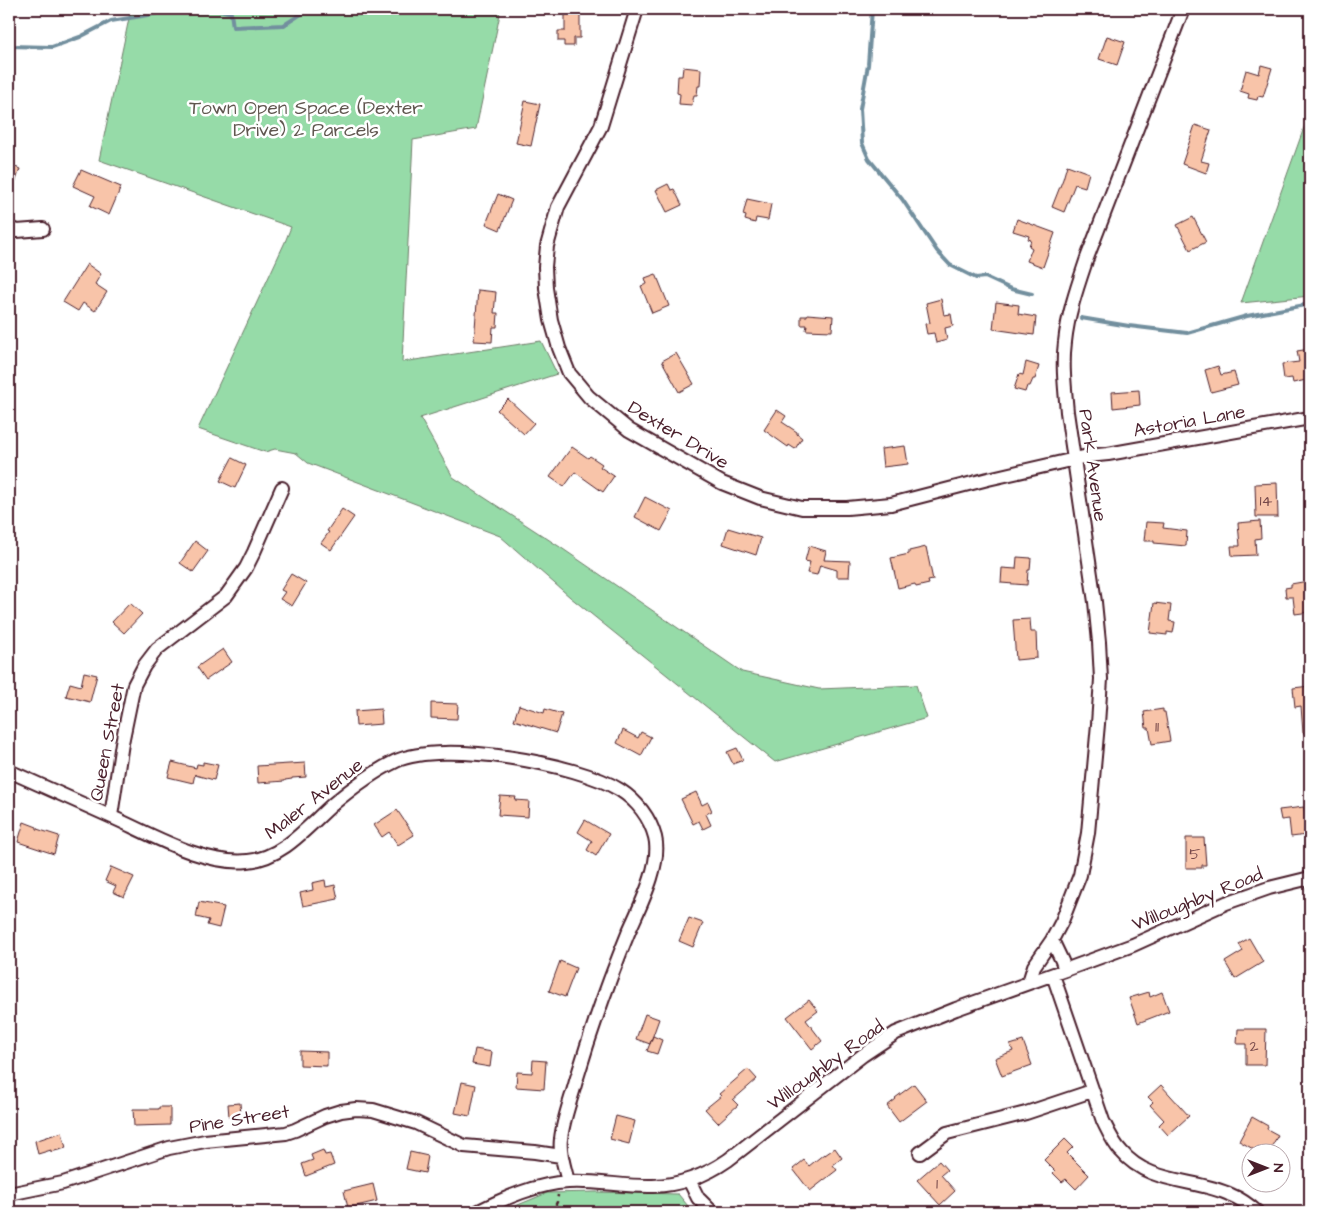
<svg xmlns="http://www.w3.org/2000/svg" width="1319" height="1221" font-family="'Architects Daughter',sans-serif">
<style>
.green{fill:#96dba8;stroke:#707d6a}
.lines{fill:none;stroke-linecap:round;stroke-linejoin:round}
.stream{stroke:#728f9e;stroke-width:4}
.building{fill:#f8c4a9;stroke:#4a1f2b}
.minor-casing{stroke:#4a1f2b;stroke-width:16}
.path{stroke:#4a1f2b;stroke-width:2.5;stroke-dasharray:4 4;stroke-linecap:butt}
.minor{stroke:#fff;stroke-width:12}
.labels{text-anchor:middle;stroke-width:5;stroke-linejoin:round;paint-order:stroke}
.number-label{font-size:16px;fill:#76484a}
.park-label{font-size:19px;fill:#615750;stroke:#fff}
.street-label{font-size:19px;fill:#4a1f2b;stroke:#fff}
</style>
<rect width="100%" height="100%" fill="#fff"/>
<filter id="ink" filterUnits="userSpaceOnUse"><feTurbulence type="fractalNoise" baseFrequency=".02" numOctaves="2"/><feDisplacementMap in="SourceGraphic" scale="10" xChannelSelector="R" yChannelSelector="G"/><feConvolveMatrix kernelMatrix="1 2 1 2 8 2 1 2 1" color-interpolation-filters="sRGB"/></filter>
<g filter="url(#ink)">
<path class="green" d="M131 9H494L500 14 476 129 413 140 402 362 541 341 557 374 420 418 453 477 560 547 742 672 819 689 916 685 927 718 775 762 570 597 500 536 308 463 296 453 275 449 265 452 198 429 285 242 291 227 99 160Z
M1310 111V296L1241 303Z
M596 1192 678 1194 693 1212H501L547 1193Z"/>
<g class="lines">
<path class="stream" d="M217 9 231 13 233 27 284 25 309 9
M872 9 868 65 860 109 862 143 869 159 902 199 937 251 950 265 976 278 985 277 1011 289 1032 294
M9 46 52 47 80 37 111 21 142 16 180 9
M1081 318 1129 326 1187 333 1247 316 1310 304"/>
</g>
<path class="building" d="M565 11H580V38H574V46H564V41H558V31H565Z
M1107 36 1125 42 1117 65 1099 59Z
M1261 65 1272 68 1263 97 1258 96 1257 100 1248 98 1249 94 1240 91 1246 70 1259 74Z
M683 67 701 69 700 86H698L697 95H694L692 105 679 104 680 94 677 93 678 76H682Z
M525 101 540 104 531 146 516 143Z
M1195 125 1211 130 1201 161 1209 163 1206 173 1182 164Z
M9 164 20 169 10 197H9Z
M1067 165 1089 173 1085 187 1075 184 1064 212 1052 207 1063 179Z
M81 170 121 187 109 215 90 206 95 196 73 186Z
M668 184 671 190 674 189 682 205 667 212 656 190Z
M498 194 512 200 500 230 486 224Z
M747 199 771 204 768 220 756 218 755 223 745 220 746 216 743 215Z
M1193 217 1206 242 1190 250 1177 225Z
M1017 219 1055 233 1043 267 1027 261 1032 248 1029 246 1031 240 1028 239 1029 236 1013 231Z
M87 264 101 274 95 284 107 292 95 311 83 303 78 311 63 302Z
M656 274 669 306 652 313 641 286 647 284 645 278Z
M478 290 496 292 494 313H498L497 327H493L492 342 474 341Z
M941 299 944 315 951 314 953 326 945 328 947 340 936 343 934 333 927 334 925 324 930 323 926 303Z
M996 302 1019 305 1018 314 1036 317 1034 335 993 329Z
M807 314 833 316 832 331 806 330 807 325H801V316H807Z
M1310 349V375L1305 376 1306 380 1293 383 1292 378 1284 379 1282 364 1299 362 1297 351Z
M676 353 694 384 679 392 662 361Z
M1026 362 1039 366 1035 379H1033L1030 386H1027L1025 392 1014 389 1019 374 1023 375Z
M1218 366 1221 375 1234 372 1238 385 1211 392 1205 370Z
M1139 390 1140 405 1113 408 1112 392Z
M508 399 534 423 524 434 497 410Z
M777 410 786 416 782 422 797 432V434L802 438 795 449 789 445 788 447 764 430Z
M905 446 908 464 883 467 881 449Z
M572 447 588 458 590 456 602 464 600 467 614 476 603 492 575 472 564 487 550 477Z
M232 458 246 465 235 488 220 481Z
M1277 483 1278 517H1256L1255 484Z
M645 497 672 511 661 531 635 517Z
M342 509 354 517 331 550 321 543 329 532 327 531Z
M1260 521 1261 538 1255 539 1256 555 1232 556 1231 546H1240L1238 523Z
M1146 522 1164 523 1163 528 1187 531 1186 546 1154 543V541H1144Z
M728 528 761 538 756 555 723 544Z
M195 541 208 551 193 572 180 563Z
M809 546 826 551 824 560 850 561 849 577H837V570L820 565 817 575 807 573 810 562 805 561Z
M926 547 933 580 928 581 929 584 916 587 915 584 898 588 891 558 909 554V551Z
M1017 557 1031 558 1030 570H1028L1027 585 1001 583 1002 568 1016 569Z
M291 574 306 583 292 606 280 599 285 592 281 590Z
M1308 581 1310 612 1295 614 1293 597H1286L1285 588 1291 587V584Z
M130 603 142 614 124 633 112 622Z
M1154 603 1171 605 1169 621 1175 622 1173 633 1167 632V635L1150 633Z
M1030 619 1031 632H1036L1037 658 1016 660 1013 620Z
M223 649 232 662 206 680 197 667Z
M84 672 97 675 90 702 66 696 70 683 81 686Z
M1310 686V732L1303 733 1301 706 1295 707 1293 688Z
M431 703 458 704 457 719 431 718Z
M519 705 544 713 545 709 562 714 556 733 514 720Z
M381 709 382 724 356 726 355 711Z
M1163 709V712H1165L1170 741 1152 744 1149 728H1146L1144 712Z
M623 730 638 738 641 732 651 737 641 756 617 743Z
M737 748 743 760 733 764 727 752Z
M172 762 196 768 197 764 203 765V762L218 765 214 780 195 775V774L193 783 168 777Z
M305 763 306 777 292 778V779L285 780V781L258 783 257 766Z
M696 792 702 805 708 802 712 811 706 814 711 825 703 829 699 821 693 824 681 799Z
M500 796 516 797 515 800 529 801 528 817 498 815Z
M1304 807 1307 835 1291 837 1289 819 1281 820 1279 810Z
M397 810 414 835 398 845 389 832 382 837 374 825Z
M585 820 609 834 596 856 587 850 592 841 578 832Z
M24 822 37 827V829L59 836 54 854 18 842Z
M1186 838H1204L1206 865H1202V868H1186Z
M111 867 134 877 124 897 113 892 116 886 105 881Z
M325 880 326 887 335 885 338 899 303 906 300 893 313 890 312 883Z
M199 902 224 907 219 928 207 925 209 920 196 917Z
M689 918 703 923 693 947 679 941Z
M1249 938 1263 962 1235 979 1225 962 1243 951 1239 944Z
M560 961 576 968 565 997 549 991Z
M1149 992 1150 997 1162 992 1169 1011 1138 1023 1129 998Z
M809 1000 818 1011 806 1020 822 1041 812 1049 787 1017Z
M645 1014 659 1019 650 1044 636 1039Z
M1238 1029H1266L1265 1065H1246V1044H1237Z
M653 1036 662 1040 657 1054 647 1051Z
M1023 1041 1032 1065 1002 1076 995 1058 1013 1051 1010 1045Z
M475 1049 492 1052 490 1067 472 1064Z
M300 1051 327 1052V1066L300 1065Z
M533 1060 546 1061 544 1089 516 1087 517 1072 532 1073Z
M748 1069 757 1079 733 1100 738 1105 718 1123 705 1109 721 1096 719 1094Z
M462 1082 476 1085 470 1116 455 1113Z
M914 1084 927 1101 899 1122 887 1106 896 1099 895 1098Z
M1161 1085 1189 1116 1168 1135 1159 1125 1164 1120 1150 1105 1153 1102 1148 1097Z
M240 1103 241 1116 229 1117 228 1104Z
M159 1107H170V1125L134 1126 133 1109H159Z
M616 1116 635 1121 629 1144 610 1139Z
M1252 1117 1268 1126 1267 1129 1278 1135 1268 1153 1257 1147 1255 1150 1239 1141Z
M62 1132 66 1148 51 1152V1150L38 1154 35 1141Z
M1065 1139 1073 1147 1067 1153 1089 1175 1076 1189 1066 1179 1062 1182 1053 1173 1055 1171 1044 1160Z
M835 1148 842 1158 833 1165 837 1170 810 1191 793 1169 804 1160 809 1166 824 1154 825 1155Z
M323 1150 325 1155 330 1154 334 1165 306 1176 302 1164 313 1160 311 1155Z
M410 1152 428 1156 425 1173 406 1169Z
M939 1161 947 1170 941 1175 955 1191 940 1205 917 1180Z
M373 1184 377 1201 348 1208 344 1191Z"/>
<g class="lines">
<g class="minor-casing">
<path id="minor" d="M637 9 601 126 558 207 547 246 545 267 546 288 551 320 559 348 569 373 589 397 629 430 722 483 760 498 802 508H847L891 504 988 479 1088 456 1108 454 1310 418
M9 228 17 231 43 229
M9 771C44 787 79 802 114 818 152 835 205 866 248 861 283 858 308 826 333 804 352 788 373 772 396 761 443 740 577 763 620 790 637 801 650 818 655 837 662 864 640 906 629 931 609 980 591 1030 576 1081 571 1100 563 1119 561 1139 559 1153 565 1168 568 1182
M111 816 122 743 134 685 144 666 157 649 226 596 246 568 254 552 282 488
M1052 940 1062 961 1065 970
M1053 975 1103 1121C1108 1131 1113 1143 1121 1151 1149 1185 1196 1178 1231 1195 1241 1199 1249 1205 1257 1212
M1029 982 1034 966 1052 940 1062 921 1080 875 1088 833 1098 724 1101 679 1099 642 1095 602 1067 412C1065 389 1062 365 1065 342 1068 313 1078 285 1087 258L1183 9
M920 1153 947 1133 1026 1113 1092 1091
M689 1180 698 1198 712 1212
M9 1194 63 1183 169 1148 205 1141 286 1133 295 1130 325 1116 341 1111 356 1109 373 1110 416 1123 464 1146 535 1152 561 1156
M477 1212C505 1198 536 1184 568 1182 596 1180 624 1187 653 1186 681 1185 705 1176 728 1160L863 1055 896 1033 956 1009 1065 970 1133 945 1226 903 1269 888 1310 878"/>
</g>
<path class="path" d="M552 1212 557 1202 558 1195"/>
<use href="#minor" class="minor"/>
</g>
</g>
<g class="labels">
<g class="number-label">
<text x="1266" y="506">14</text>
<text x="1157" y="732">11</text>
<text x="1195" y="859">5</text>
<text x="1254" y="1051">2</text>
<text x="937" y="1189">1</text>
</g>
<g class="park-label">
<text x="306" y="114">Town Open Space (Dexter<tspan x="306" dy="22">Drive) 2 Parcels</tspan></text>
</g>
<g class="street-label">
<text transform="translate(1189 420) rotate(-10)" y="7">Astoria Lane</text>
<text transform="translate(679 434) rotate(31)" y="7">Dexter Drive</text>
<text transform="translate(1094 465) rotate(82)" y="7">Park Avenue</text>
<text transform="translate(106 742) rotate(-79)" y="7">Queen Street</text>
<text transform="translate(313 798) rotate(-38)" y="7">Maler Avenue</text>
<text transform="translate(1197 898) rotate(-22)" y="7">Willoughby Road</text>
<text transform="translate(825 1064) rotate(-36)" y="7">Willoughby Road</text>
<text transform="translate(239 1118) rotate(-9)" y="7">Pine Street</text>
</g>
</g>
<rect width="1319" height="1221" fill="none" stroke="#fff" stroke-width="30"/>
<rect x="15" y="15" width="1289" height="1191" fill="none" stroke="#4a1f2b" stroke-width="2" filter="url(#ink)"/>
<g transform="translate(1266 1168) rotate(90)"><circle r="24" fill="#ffffff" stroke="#b7a5aa"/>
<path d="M0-4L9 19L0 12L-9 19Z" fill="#4a1f2b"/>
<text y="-8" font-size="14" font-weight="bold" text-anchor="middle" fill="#4a1f2b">N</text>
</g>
</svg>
